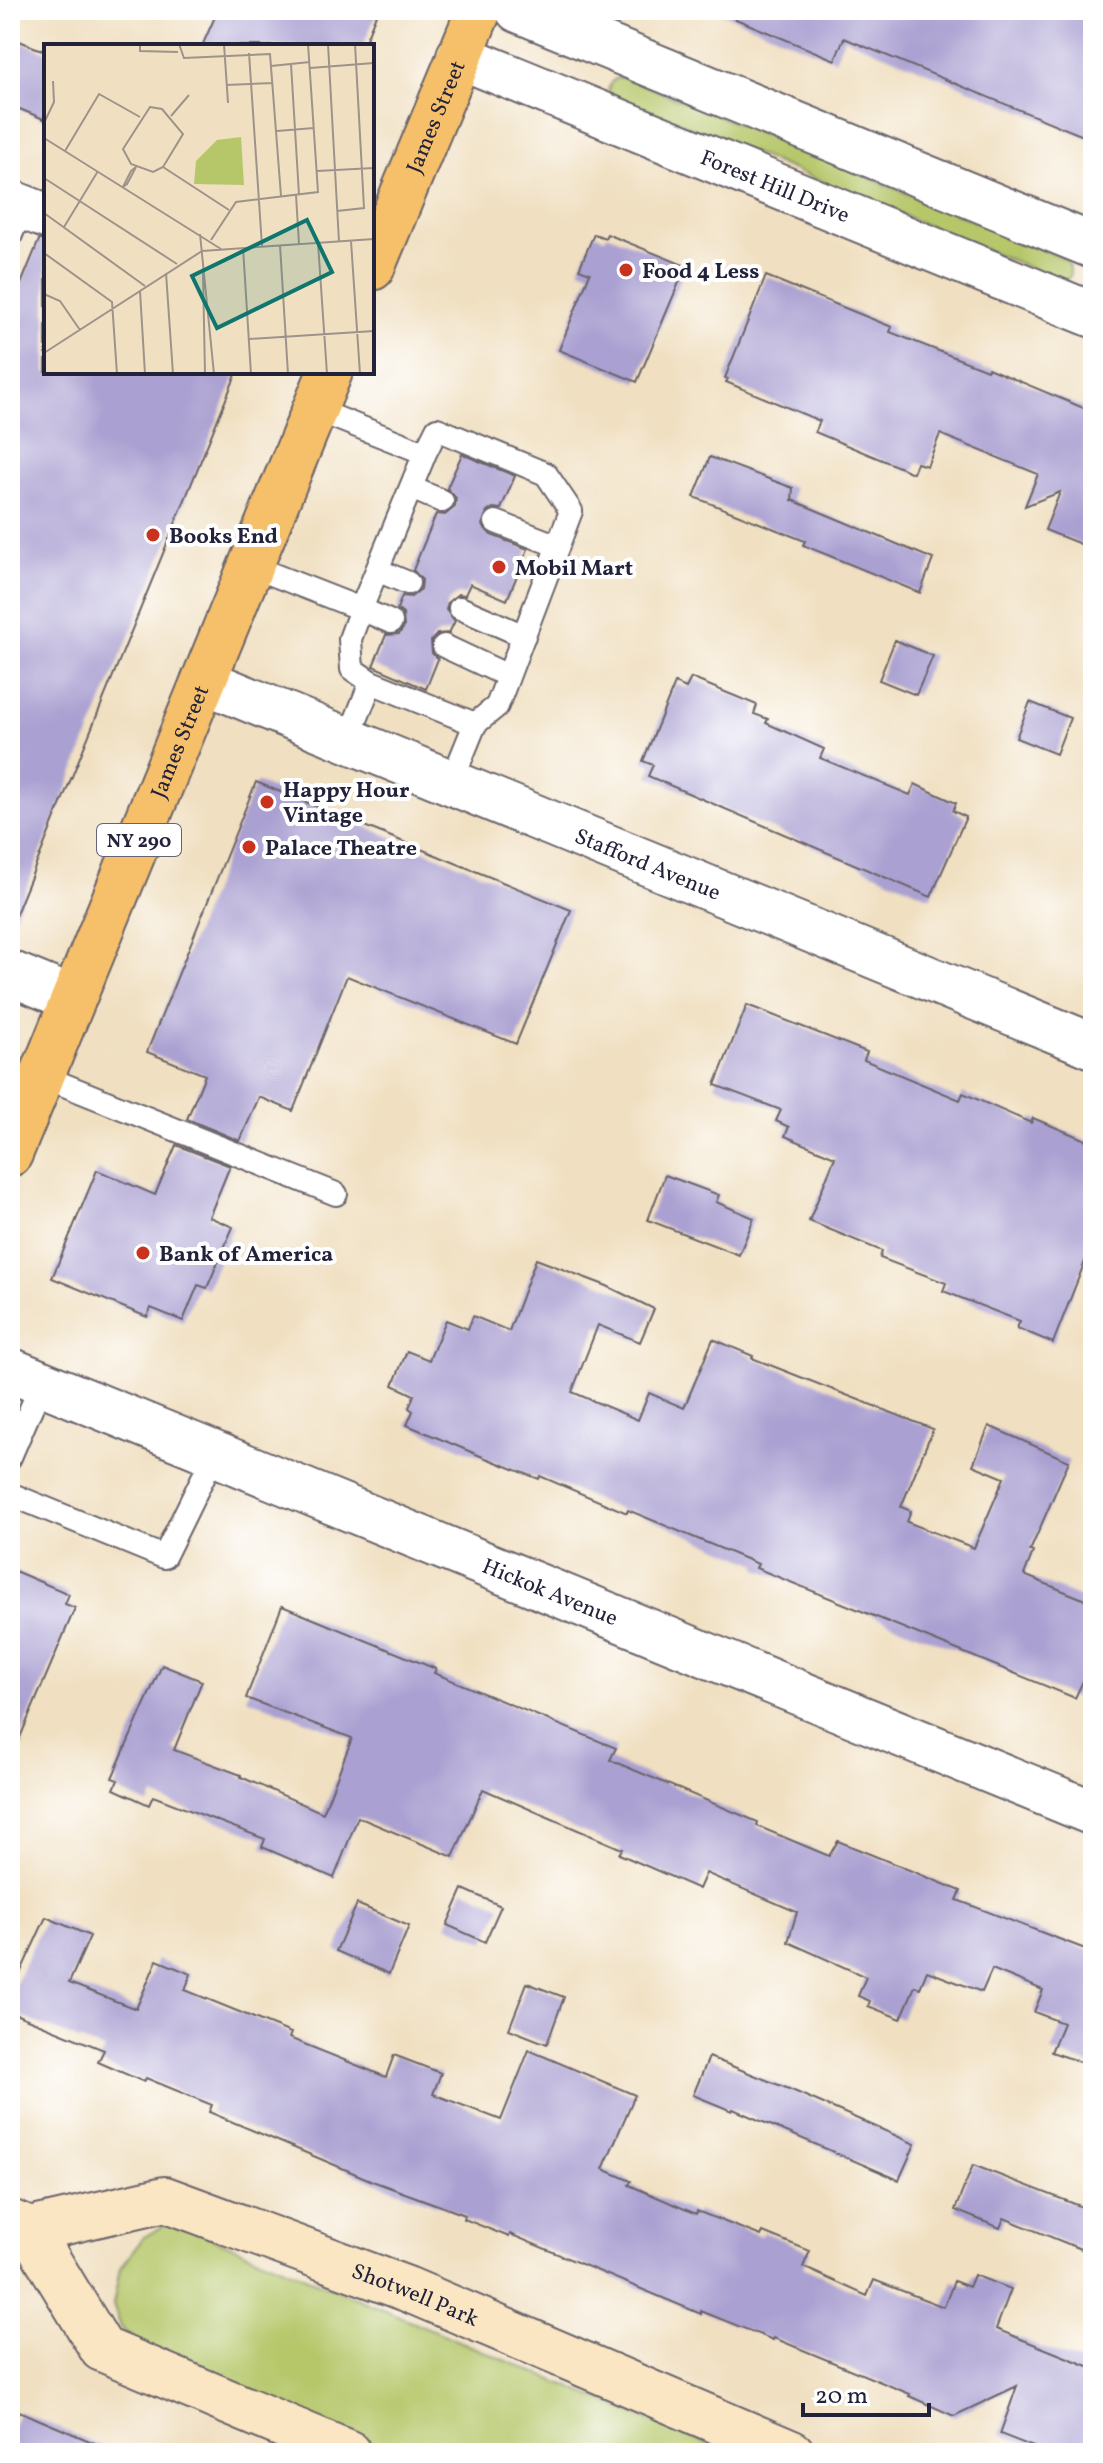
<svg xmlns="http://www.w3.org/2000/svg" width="1103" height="2463" font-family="Vollkorn,serif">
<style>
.green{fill:#b6c76a;stroke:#6c7452;stroke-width:2}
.building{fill:#aaa0d1}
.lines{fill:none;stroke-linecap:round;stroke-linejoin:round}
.lane-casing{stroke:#6a646a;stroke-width:26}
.street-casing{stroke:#6a646a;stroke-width:48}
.secondary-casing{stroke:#6a646a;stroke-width:48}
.primary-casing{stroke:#6a646a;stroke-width:48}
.lane{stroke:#fff;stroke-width:22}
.street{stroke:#fff;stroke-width:44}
.secondary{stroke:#fbe6c4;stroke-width:44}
.primary{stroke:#f6c06b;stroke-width:44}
.poi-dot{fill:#c8321e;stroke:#fff;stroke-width:3}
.labels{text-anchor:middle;stroke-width:8;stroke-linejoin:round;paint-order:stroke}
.shield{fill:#fff;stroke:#646476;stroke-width:2}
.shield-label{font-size:20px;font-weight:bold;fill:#22223b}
.street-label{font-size:22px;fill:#22223b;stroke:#fff}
.poi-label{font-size:22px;font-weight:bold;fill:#22223b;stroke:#fff;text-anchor:start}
.inset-road{fill:none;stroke:#9e938b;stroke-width:2}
.view{fill:#0f766e;fill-opacity:0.15;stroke:#0f766e;stroke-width:4}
.inset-edge{fill:none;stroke:#22223b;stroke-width:4}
</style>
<rect width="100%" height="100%" fill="#fff"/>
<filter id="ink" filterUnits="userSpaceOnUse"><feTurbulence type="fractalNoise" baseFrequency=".0125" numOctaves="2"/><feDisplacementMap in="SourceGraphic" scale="16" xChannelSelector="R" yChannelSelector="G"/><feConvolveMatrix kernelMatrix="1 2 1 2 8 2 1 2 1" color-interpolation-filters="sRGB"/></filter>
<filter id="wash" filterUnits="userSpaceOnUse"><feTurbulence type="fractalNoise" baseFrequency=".006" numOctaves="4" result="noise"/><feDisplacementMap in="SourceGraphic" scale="32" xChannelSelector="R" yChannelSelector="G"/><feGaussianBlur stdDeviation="1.8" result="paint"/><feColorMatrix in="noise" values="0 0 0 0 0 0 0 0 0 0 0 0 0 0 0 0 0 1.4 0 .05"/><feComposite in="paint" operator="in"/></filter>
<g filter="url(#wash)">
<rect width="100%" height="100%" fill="#f0dfc0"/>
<path class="green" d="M624 77 1064 258 1070 266V276L1064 282 608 93C609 82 613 78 624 77Z
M167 2224 188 2228 728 2453H397L138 2345 121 2327 113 2305 120 2268 144 2237Z"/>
<g id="blocks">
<path class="building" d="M218 10H378L363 46H202Z
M714 10H1093V140L844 38 835 60Z
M10 37 46 52V120L10 105Z
M594 234 605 238 607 234 686 266 637 382 559 350 590 273 579 269Z
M39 240H46V372H237L11 926 10 311Z
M766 276 892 327 890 332 987 370 988 368 1093 412V549L1045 530 1060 492 1025 506 1038 474 940 434 927 466 917 463 913 473 815 432 820 421 726 382 728 379 725 378Z
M462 454 515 476 501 509 493 508 487 512 482 525 491 535 528 549 507 600 470 584 465 595 458 594 448 602 446 610 455 621 449 633 437 634 431 641 432 653 438 659 426 689 373 666 386 635 399 634 404 627 403 614 397 609 402 596 411 597 421 589 422 580 413 570 436 514 445 515 455 507 456 498 447 488Z
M710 457 793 488 792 500 933 559 920 593 803 545 805 541 694 497Z
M895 640 933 656 916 695 879 680Z
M691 678 757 705 754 714 768 719 766 723 824 749 820 758 910 795 915 784 956 803 953 811 966 817 931 897 648 776 653 765 643 761 675 683 686 688Z
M1030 702 1070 718 1056 754 1016 738Z
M256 782 571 910 516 1044 347 976 293 1111 259 1097 240 1141 187 1119 205 1075 147 1052Z
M747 1005 867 1052 864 1060 960 1100 963 1093 1031 1123 1033 1118 1093 1143V1241L1053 1343 1017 1328 1020 1321 943 1291 946 1283 880 1258 882 1251 809 1221 835 1157 785 1136 789 1127 776 1121 781 1110 715 1085Z
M176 1145 230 1166 209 1217 233 1227 207 1288 198 1285 183 1321 151 1308 147 1317 52 1278 97 1170 155 1195Z
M665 1175 719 1195 716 1202 754 1218 739 1255 648 1220Z
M536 1259 607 1286 654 1309 640 1342 598 1325 572 1392 638 1420 649 1393 684 1408 713 1339 753 1356 752 1358 933 1429 901 1507 911 1511 907 1522 974 1548 1004 1478 973 1465 989 1426 1069 1461 1030 1551 1033 1552 1024 1575 1093 1603V1660L1075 1698 756 1568 758 1564 628 1510 627 1513 540 1476 539 1479 483 1457 407 1425 413 1411 409 1408 414 1395 393 1385 407 1351 429 1360 446 1320 468 1329 473 1316 509 1331Z
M10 1569 69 1594 65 1604 75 1608 10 1761Z
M282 1606 436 1669 434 1673 616 1748 610 1760 758 1822 757 1826 829 1856 838 1841 961 1891 957 1900 1093 1952V2066L1051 2052 1063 2023 1034 2012 1043 1990 992 1969 982 1992 927 1971 920 1988 915 1986 901 2019 868 2006 870 2001 858 1996 866 1977 788 1942 797 1912 706 1873 699 1889 619 1854 622 1849 483 1789 453 1857 358 1817 334 1878 262 1847 265 1839 153 1796 149 1805 114 1789 118 1780 112 1778 162 1665 202 1681 174 1750 241 1775V1777L323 1813 352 1738 246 1698Z
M463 1889 501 1906 485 1942 447 1925Z
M357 1904 409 1926 389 1974 336 1951Z
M46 1917 90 1936 69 1983 136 2009 157 1960 191 1974 185 1990 291 2033 289 2038 386 2077 394 2055 441 2073 433 2094 501 2120 529 2050 635 2095 603 2169 631 2181 629 2185 696 2214 697 2211 761 2236 763 2232 810 2251 803 2267 867 2296 874 2280 944 2307 954 2281 969 2287 974 2275 1011 2289 996 2329 1093 2368V2453H1049L1000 2434 1017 2386 954 2416 909 2396 910 2394 774 2338 773 2340 701 2311V2314L510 2234 509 2237 464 2219 465 2215 375 2182 209 2112 212 2105 146 2078 144 2082 98 2062 104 2050 10 2012V1995Z
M527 1983 564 1997 547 2044 509 2029Z
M709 2057 794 2091 915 2144 899 2180 733 2109 732 2111 693 2095Z
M973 2165 1093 2211V2254L1004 2218 1000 2228 955 2210Z
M19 2411 118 2453H10V2432Z"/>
</g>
</g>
<g filter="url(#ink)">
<use href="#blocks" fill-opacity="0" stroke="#6a646a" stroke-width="2"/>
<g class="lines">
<g class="lane-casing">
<path id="lane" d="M10 237 23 207
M314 409 425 453 437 429 546 474 571 511 497 706 475 724
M411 488 442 501
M496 522 558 546
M251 566 361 609 425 453
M377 570 408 583
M460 608 524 636
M444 646 508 676
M371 682 352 669 350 639 361 609 391 622
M348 740 371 682 475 724 451 783
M42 1076 336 1194
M10 1457 42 1383
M10 1494 164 1557 215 1453"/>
</g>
<g class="street-casing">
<g id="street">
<path d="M518 10 1093 246"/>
<path id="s1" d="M459 56 1093 315"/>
<path d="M10 202 46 216"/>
<path id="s2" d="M204 681 1093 1046"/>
<path d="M10 973 73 999"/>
<path id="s3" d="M10 1370 1093 1813"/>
</g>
</g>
<g class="secondary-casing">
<g id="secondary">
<path id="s4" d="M10 2222 30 2230 165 2199 407 2289 792 2453"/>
<path d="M30 2230 102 2349 349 2453"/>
</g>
</g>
<g class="primary-casing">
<g id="primary">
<path id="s5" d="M372 268 479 10"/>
<path id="s6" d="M10 1154 330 372"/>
</g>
</g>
<use href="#lane" class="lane"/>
<use href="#street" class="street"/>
<use href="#secondary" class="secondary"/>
<use href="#primary" class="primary"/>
</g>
</g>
<g class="poi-dot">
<circle cx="626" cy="270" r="8"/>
<circle cx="153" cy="535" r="8"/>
<circle cx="499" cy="567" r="8"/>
<circle cx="267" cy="802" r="8"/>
<circle cx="249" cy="847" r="8"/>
<circle cx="143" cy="1253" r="8"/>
</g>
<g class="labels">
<rect class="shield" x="97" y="824" width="84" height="32" rx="6"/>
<g class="shield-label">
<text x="139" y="847">NY 290</text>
</g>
<g class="street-label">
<text dy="8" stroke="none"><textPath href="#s5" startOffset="164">James Street</textPath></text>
<text dy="8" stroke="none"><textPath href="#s1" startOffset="342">Forest Hill Drive</textPath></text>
<text dy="8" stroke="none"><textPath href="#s6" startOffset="446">James Street</textPath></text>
<text dy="8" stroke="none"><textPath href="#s2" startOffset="480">Stafford Avenue</textPath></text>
<text dy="8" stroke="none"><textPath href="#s3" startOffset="584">Hickok Avenue</textPath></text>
<text dy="8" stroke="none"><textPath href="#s4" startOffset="428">Shotwell Park</textPath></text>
</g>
<g class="poi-label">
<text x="642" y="278">Food 4 Less</text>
<text x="169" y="543">Books End</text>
<text x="515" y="575">Mobil Mart</text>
<text x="283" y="797">Happy Hour<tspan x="283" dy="25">Vintage</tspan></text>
<text x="265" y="855">Palace Theatre</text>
<text x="159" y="1261">Bank of America</text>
</g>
</g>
<g transform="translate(44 44)">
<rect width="330" height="330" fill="#f0dfc0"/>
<path d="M197 93 200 141 150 140 152 117 173 96Z" fill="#b6c76a"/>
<path class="inset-road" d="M96 0V7L134 8M135 0 140 14 226 10 237 152M180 0 184 59M284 0 295 198M205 9 218 202M247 20 255 151M227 22 266 18M266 24 330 19M182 41 229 39M106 63 118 65 139 90 119 123 109 128 87 120 79 105ZM127 72 145 51M0 79 10 58 9 37M233 87 270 84M0 94 177 205M21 107 55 50 96 73M92 123 83 140 79 143 87 127ZM119 123 185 166M273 127 330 124M0 134 133 220M252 151 255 200M293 167 320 164 311 0M0 169 101 242M20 183 54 127M156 190 170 330M167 196 192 158 274 148 264 0M307 197 316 330M274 199 283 330M236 201 244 330M199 204 207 330M0 209 68 258 73 330M122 229 129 330M159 229 161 330M96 247 101 330M0 250 16 257 36 286M205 295 330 287M0 309 158 207 330 195"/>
<path class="view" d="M263 176 288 228 173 284 148 232Z"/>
<rect width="330" height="330" class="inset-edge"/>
</g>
<rect width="1103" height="2463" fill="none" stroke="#fff" stroke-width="40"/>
<path d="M803 2403v12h126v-12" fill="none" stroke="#22223b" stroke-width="4"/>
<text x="815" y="2403" font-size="24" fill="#22223b" stroke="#ffffff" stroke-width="6" paint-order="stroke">20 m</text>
</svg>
